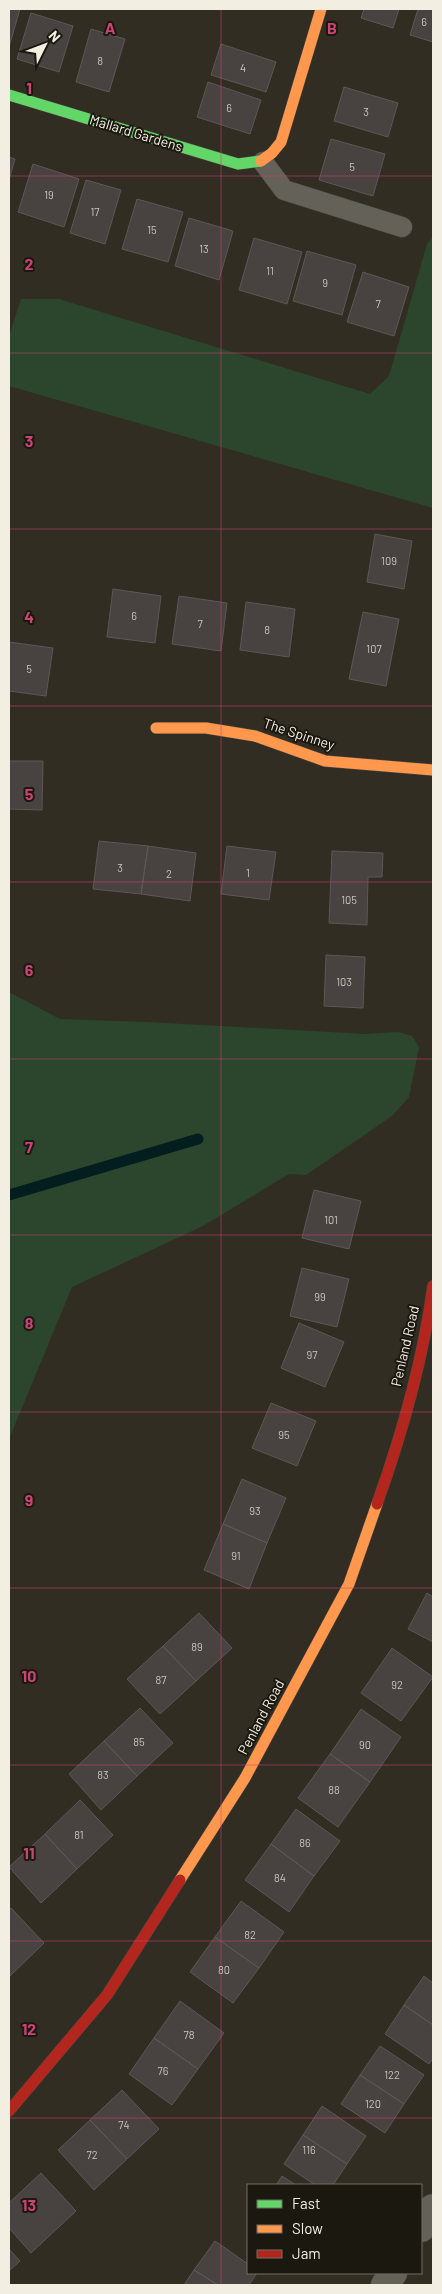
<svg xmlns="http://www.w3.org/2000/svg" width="442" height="2294" font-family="Barlow,sans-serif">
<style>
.green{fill:#2b462d}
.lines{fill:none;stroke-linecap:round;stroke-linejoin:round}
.stream{stroke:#041d1e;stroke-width:11}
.building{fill:#484340;stroke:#5d5755}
.lane-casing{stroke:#4c4840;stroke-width:21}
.street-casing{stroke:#4c4840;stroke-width:29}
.fast-casing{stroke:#4c4840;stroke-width:12}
.slow-casing{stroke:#4c4840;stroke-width:12}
.jam-casing{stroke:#4c4840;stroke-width:12}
.lane{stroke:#646159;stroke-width:20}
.street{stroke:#646159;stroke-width:28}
.fast{stroke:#63d668;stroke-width:11}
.slow{stroke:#ff974d;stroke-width:11}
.jam{stroke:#b3261e;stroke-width:11}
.grid{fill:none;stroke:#cc4376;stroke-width:1;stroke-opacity:0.55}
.labels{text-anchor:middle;stroke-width:4;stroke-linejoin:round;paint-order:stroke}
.number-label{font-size:11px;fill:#c8c3ba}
.street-label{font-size:14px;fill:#f2eee2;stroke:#1b1810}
.grid-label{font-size:16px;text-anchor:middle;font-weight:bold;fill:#cc4376;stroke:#1b1810;stroke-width:4;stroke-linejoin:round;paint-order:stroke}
</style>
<rect width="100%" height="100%" fill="#312d23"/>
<path class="green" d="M433 237V508L9 386V336L21 299H59L370 394 389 376 427 244Z
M9 992 60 1019 147 1022 366 1034 398 1032 412 1036 419 1047 409 1097 392 1116 306 1175 289 1174 201 1227 72 1287 9 1439Z"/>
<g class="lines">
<path class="stream" d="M9 1195 198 1139"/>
</g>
<path class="building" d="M9 9H20L9 47Z
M364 9H399L393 28 361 18Z
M418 9H433V42L410 35Z
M31 13 73 26 59 72 17 59Z
M91 29 125 39 109 92 76 82Z
M221 44 276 62 266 92 211 75Z
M208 82 261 100 250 134 197 117Z
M344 87 398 103 388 137 334 121Z
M331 139 385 154 373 196 319 180Z
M9 157 15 159 9 180Z
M33 164 79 179 64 227 18 212Z
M86 180 121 190 105 244 70 233Z
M137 199 183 212 168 262 122 249Z
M189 218 233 231 219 280 175 266Z
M254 238 302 252 287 304 239 290Z
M307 251 356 265 342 315 293 301Z
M363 272 409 287 394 336 347 322Z
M375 534 412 541 404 589 367 582Z
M113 589 161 596 155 643 107 637Z
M179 596 227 603 221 651 172 644Z
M246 602 295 609 289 657 240 650Z
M363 612 399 619 386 686 349 679Z
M9 642 53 648 46 696 9 691Z
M9 761H43L42 810 9 809Z
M99 841 148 846 141 894 93 889Z
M148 846 196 853 190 901 141 894Z
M227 846 276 852 269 900 221 894Z
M332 851 383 853 382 877H368L367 925 329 923Z
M326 955 365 957 363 1008 324 1006Z
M314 1190 361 1201 349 1249 302 1238Z
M302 1268 349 1279 337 1327 290 1316Z
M299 1323 344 1342 325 1387 281 1368Z
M271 1403 316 1421 297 1466 252 1448Z
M242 1479 286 1498 267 1543 223 1524Z
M223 1524 267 1543 249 1589 204 1570Z
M427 1593 433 1597V1642L408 1629Z
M199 1613 232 1648 196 1681 163 1646Z
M163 1646 196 1681 160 1714 127 1679Z
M392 1648 433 1677 401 1721 361 1693Z
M140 1708 173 1743 137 1776 104 1741Z
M361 1709 401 1737 370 1782 330 1754Z
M104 1741 137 1776 101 1810 69 1774Z
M330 1754 370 1782 338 1827 298 1798Z
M80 1800 113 1835 77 1869 45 1834Z
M296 1809 340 1841 314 1876 271 1844Z
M45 1834 77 1869 41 1903 9 1867Z
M271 1844 314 1876 289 1912 245 1880Z
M241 1901 284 1932 259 1968 215 1937Z
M11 1908 44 1943 9 1977V1910Z
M215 1937 259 1968 233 2003 190 1972Z
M424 1976 433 1983V2025L404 2005Z
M180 2001 224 2033 198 2069 154 2038Z
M404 2005 433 2025V2058L429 2064 385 2034Z
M154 2038 198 2069 172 2105 129 2074Z
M380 2046 424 2075 404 2104 360 2075Z
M360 2075 404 2104 385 2133 341 2104Z
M122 2090 159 2129 127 2159 90 2120Z
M322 2106 366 2136 347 2164 303 2135Z
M90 2120 127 2159 94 2190 58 2150Z
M303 2135 347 2164 333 2185H315L284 2164Z
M41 2173 76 2211 31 2253 9 2228V2203Z
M282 2176 296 2185H276Z
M215 2241 248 2264V2273H257L249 2285H218L194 2270Z
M9 2249 20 2261 9 2271Z
M194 2270 218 2285H184Z"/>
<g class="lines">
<g class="lane-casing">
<path id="lane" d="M263 162 284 190 402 227"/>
</g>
<g class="street-casing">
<path id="street" d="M421 2228 433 2208
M385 2285 393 2273"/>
</g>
<g class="fast-casing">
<path id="fast" d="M9 95 238 164 261 161"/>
</g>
<g class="slow-casing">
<path id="slow" d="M261 161 272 153 281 142 321 9
M156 728H206L255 736 325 761 433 770
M180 1880 245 1778 349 1584 377 1504"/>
</g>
<g class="jam-casing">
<path id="jam" d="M377 1504C402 1434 423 1360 433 1286
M9 2111 107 1995 180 1880"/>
</g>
<use href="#lane" class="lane"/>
<use href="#street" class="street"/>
<use href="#fast" class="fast"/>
<use href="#slow" class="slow"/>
<use href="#jam" class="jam"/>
</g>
<path class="grid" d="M221 9V2285M9 176H433M9 353H433M9 529H433M9 706H433M9 882H433M9 1059H433M9 1235H433M9 1412H433M9 1588H433M9 1765H433M9 1941H433M9 2118H433"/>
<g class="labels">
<g class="number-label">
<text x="424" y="26">6</text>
<text x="100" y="65">8</text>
<text x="243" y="72">4</text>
<text x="229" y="112">6</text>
<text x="366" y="116">3</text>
<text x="352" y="171">5</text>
<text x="49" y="199">19</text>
<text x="95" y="216">17</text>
<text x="152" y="234">15</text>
<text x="204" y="253">13</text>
<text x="270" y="275">11</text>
<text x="325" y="287">9</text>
<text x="378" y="308">7</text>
<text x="389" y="565">109</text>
<text x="134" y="620">6</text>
<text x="200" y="628">7</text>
<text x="267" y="634">8</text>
<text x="374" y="653">107</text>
<text x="29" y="673">5</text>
<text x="120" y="872">3</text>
<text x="248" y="877">1</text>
<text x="169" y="878">2</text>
<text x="349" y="904">105</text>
<text x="344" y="986">103</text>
<text x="331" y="1224">101</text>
<text x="320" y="1301">99</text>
<text x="312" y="1359">97</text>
<text x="284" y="1439">95</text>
<text x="255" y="1515">93</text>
<text x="236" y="1560">91</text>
<text x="197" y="1651">89</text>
<text x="161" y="1684">87</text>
<text x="397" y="1689">92</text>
<text x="139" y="1746">85</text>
<text x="365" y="1749">90</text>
<text x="103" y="1779">83</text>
<text x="334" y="1794">88</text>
<text x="79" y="1839">81</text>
<text x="305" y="1847">86</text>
<text x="280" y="1882">84</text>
<text x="250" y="1939">82</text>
<text x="224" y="1974">80</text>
<text x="189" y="2039">78</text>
<text x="163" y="2075">76</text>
<text x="392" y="2079">122</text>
<text x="373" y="2108">120</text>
<text x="124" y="2129">74</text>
<text x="309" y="2154">116</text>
<text x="92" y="2159">72</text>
</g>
<g class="street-label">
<text transform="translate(136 133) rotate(17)" y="5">Mallard Gardens</text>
<text transform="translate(299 734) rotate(18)" y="5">The Spinney</text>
<text transform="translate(405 1346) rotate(-77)" y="5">Penland Road</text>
<text transform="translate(261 1717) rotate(-62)" y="5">Penland Road</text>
</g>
</g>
<g class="grid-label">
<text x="110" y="34">A</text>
<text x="332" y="34">B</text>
<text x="29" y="94">1</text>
<text x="29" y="270">2</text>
<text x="29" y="447">3</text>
<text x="29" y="623">4</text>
<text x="29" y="800">5</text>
<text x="29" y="976">6</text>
<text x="29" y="1153">7</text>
<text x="29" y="1329">8</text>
<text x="29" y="1506">9</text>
<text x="29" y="1682">10</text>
<text x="29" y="1859">11</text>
<text x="29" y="2035">12</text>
<text x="29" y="2211">13</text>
</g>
<rect width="442" height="2294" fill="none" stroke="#f2eee2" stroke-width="20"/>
<rect x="247" y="2184" width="175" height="90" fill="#1b1810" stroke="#716e64"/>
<rect x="257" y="2200" width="25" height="8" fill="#63d668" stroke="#716e64"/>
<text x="292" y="2209" font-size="15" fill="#f2eee2">Fast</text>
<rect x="257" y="2225" width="25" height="8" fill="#ff974d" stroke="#716e64"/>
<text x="292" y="2234" font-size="15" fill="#f2eee2">Slow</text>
<rect x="257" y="2250" width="25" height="8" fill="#b3261e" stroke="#716e64"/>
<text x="292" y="2259" font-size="15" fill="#f2eee2">Jam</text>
<g transform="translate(45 45) rotate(48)" stroke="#1b1810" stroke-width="4" paint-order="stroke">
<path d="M0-4L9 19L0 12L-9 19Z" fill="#f2eee2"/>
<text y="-8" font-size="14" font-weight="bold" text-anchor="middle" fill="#f2eee2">N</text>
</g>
</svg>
